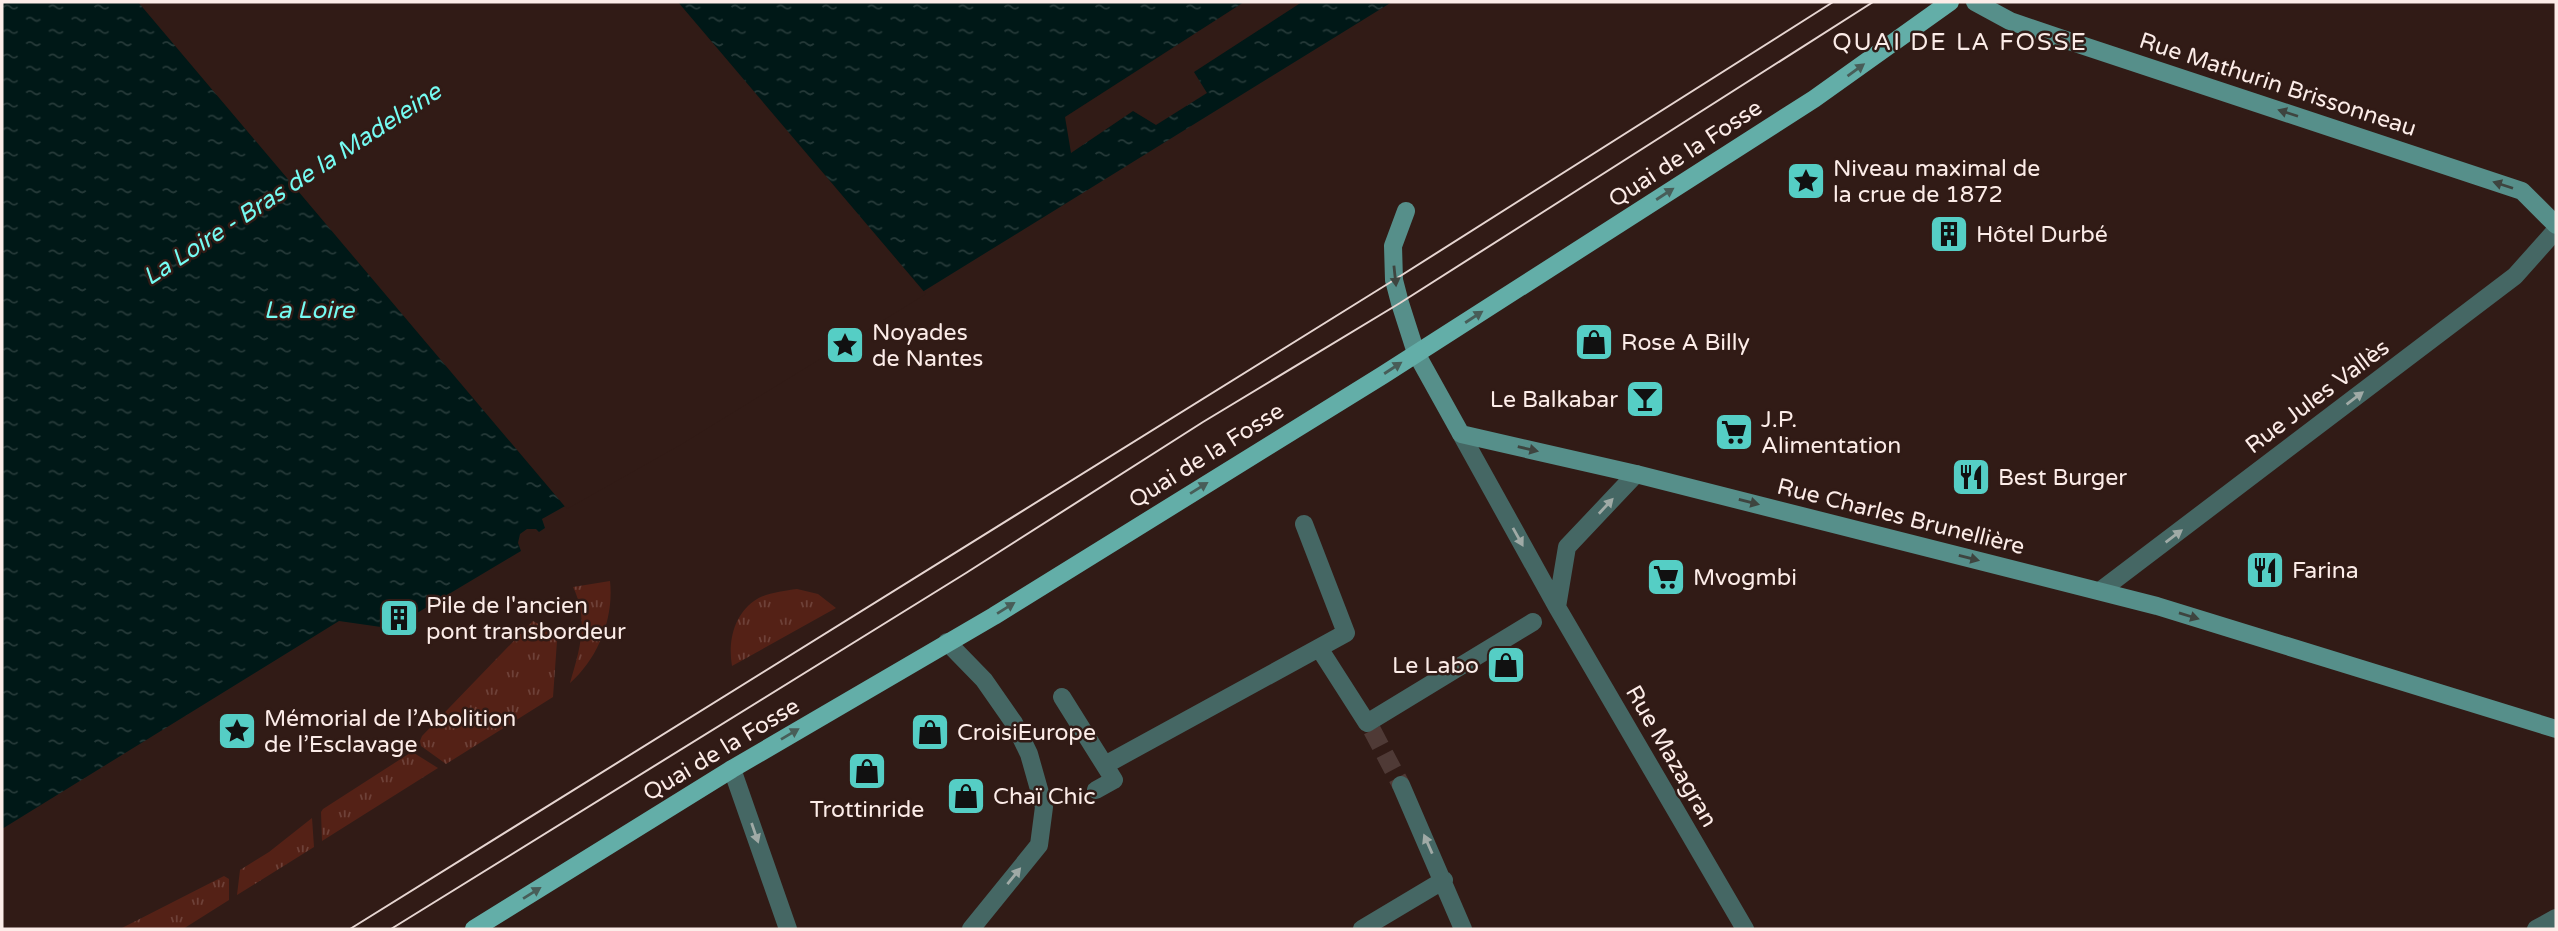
<svg xmlns="http://www.w3.org/2000/svg" width="2558" height="931" font-family="'Varela Round',sans-serif">
<style>
.grass{fill:url(#grass-tufts)}
.water{fill:url(#water-ripples)}
.pier{fill:#311b16}
.lines{fill:none;stroke-linecap:round;stroke-linejoin:round}
.street-tunnel{stroke:#4f3a36;stroke-width:18;stroke-dasharray:18 9;stroke-linecap:butt}
.street{stroke:#456764;stroke-width:18}
.secondary{stroke:#568f8a;stroke-width:18}
.primary{stroke:#63aea8;stroke-width:18}
.tram{stroke:#e6d5d1;stroke-width:2}
.oneway{fill:#485d58}
.oneway2{fill:#3e443f}
.oneway3{fill:#a0aaa6}
.labels{text-anchor:middle;stroke-width:5;stroke-linejoin:round;paint-order:stroke}
.street-label{font-size:23px;fill:#fcece8;stroke:#311b16}
.poi-label{font-size:23px;fill:#fcece8;stroke:#311b16;text-anchor:start}
.neighbourhood-label{font-size:24px;letter-spacing:2px;fill:#fcece8;stroke:#311b16}
.water-label{font-size:24px;font-style:italic;fill:#75fbf2;stroke:#311b16}
</style>
<defs>
<pattern id="grass-tufts" width="24" height="20" patternUnits="userSpaceOnUse" patternTransform="scale(1.75)"><rect width="24" height="20" fill="#542116"/><path d="M3 7l-1-3M5 7V3M7 7l1-3M15 17l-1-3M17 17v-4M19 17l1-3" fill="none" stroke="#6e4138"/></pattern>
<pattern id="water-ripples" width="26" height="14" patternUnits="userSpaceOnUse" patternTransform="scale(1.75)"><rect width="26" height="14" fill="#001817"/><path d="M2 4q2-2 4 0t4 0M15 11q2-2 4 0t4 0" fill="none" stroke="#263a39"/></pattern>
</defs>
<rect width="100%" height="100%" fill="#311b16"/>
<path class="grass" d="M610 581C614 619 598 658 570 683 580 649 589 620 573 587Z
M797 589 818 594 836 608 732 666C728 643 733 616 754 601 765 593 783 591 797 589Z
M533 621 546 628 557 641 553 697 446 764 421 746 420 741 422 736Z
M410 753H414L438 768 322 841 321 812 323 809Z
M312 818 314 847 237 895 240 870 269 852Z
M224 876 229 879V900L183 929H120Z"/>
<path class="water" d="M2 2H1392L681 441 542 519 545 528 539 532 536 529H527L520 534 518 543 521 551 412 616C403 608 398 607 388 614L385 622 388 628 339 621 2 829Z"/>
<path class="pier" d="M138 2H678L926 294 682 444 567 509Z
M1244 2H1302L1194 72 1207 93 1156 125 1133 111 1071 153 1065 117Z"/>
<g class="lines">
<path class="street-tunnel" d="M1372 730 1401 785"/>
<path class="street" d="M1461 434 1557 607 1745 929
M2100 591 2515 276 2556 230
M1557 607 1567 547 1636 474
M947 642 984 680 1014 723 1029 754 1044 807 1039 845 971 929
M1319 648 1367 723 1533 622
M1062 697 1114 780 1096 790
M1105 765 1346 633 1304 524
M732 769 788 929
M1401 785 1463 929
M1362 929 1444 880
M2536 929 2556 918"/>
<path class="secondary" d="M1975 2 2010 21 2063 39 2522 191 2556 225
M1406 211 1393 246 1394 280 1400 303 1416 353 1461 434 1636 474 2157 606 2556 729"/>
<path class="primary" d="M474 929 732 769 994 616 1383 375 1814 99 1950 2"/>
<path class="tram" d="M350 929 1394 280 1833 2
M391 929 966 573 1203 422 1400 303 1873 2"/>
</g>
<defs><path id="oneway-solid" d="M-6-.8H1V-3.2L6.5 0L1 3.2V.8H-6Z" transform="scale(1.75)"/></defs>
<g class="oneway">
<use href="#oneway-solid" transform="translate(1856 70) rotate(-36)"/>
<use href="#oneway-solid" transform="translate(1665 194) rotate(-33)"/>
<use href="#oneway-solid" transform="translate(1474 317) rotate(-33)"/>
<use href="#oneway-solid" transform="translate(1393 368) rotate(-33)"/>
<use href="#oneway-solid" transform="translate(1199 488) rotate(-32)"/>
<use href="#oneway-solid" transform="translate(1006 608) rotate(-32)"/>
<use href="#oneway-solid" transform="translate(790 734) rotate(-31)"/>
<use href="#oneway-solid" transform="translate(532 893) rotate(-32)"/>
</g>
<g class="oneway2">
<use href="#oneway-solid" transform="translate(2288 113) rotate(-162)"/>
<use href="#oneway-solid" transform="translate(2503 185) rotate(-162)"/>
<use href="#oneway-solid" transform="translate(1395 276) rotate(84)"/>
<use href="#oneway-solid" transform="translate(1528 449) rotate(13)"/>
<use href="#oneway-solid" transform="translate(1749 502) rotate(14)"/>
<use href="#oneway-solid" transform="translate(1969 558) rotate(14)"/>
<use href="#oneway-solid" transform="translate(2189 616) rotate(17)"/>
</g>
<g class="oneway3">
<use href="#oneway-solid" transform="translate(2355 398) rotate(-37)"/>
<use href="#oneway-solid" transform="translate(1606 506) rotate(-47)"/>
<use href="#oneway-solid" transform="translate(2174 536) rotate(-37)"/>
<use href="#oneway-solid" transform="translate(1518 537) rotate(61)"/>
<use href="#oneway-solid" transform="translate(755 833) rotate(71)"/>
<use href="#oneway-solid" transform="translate(1428 844) rotate(-114)"/>
<use href="#oneway-solid" transform="translate(1014 876) rotate(-51)"/>
</g>
<defs>
<g id="sight-square" transform="scale(2.0125)"><rect x="-9" y="-9" width="18" height="18" rx="4" fill="#55cec5" stroke="#311b16"/><path d="M0-6L1.8-2.2L6-1.7L2.9 1.2L3.7 5.4L0 3.3L-3.7 5.4L-2.9 1.2L-6-1.7L-1.8-2.2Z" fill="#111"/></g>
<g id="building-square" transform="scale(2.0125)"><rect x="-9" y="-9" width="18" height="18" rx="4" fill="#55cec5" stroke="#311b16"/><path d="M-4-6H4V6H1V3H-1V6H-4ZM-2.5-4.3h1.7v1.8h-1.7ZM.8-4.3h1.7v1.8H.8ZM-2.5-1h1.7V.8h-1.7ZM.8-1h1.7V.8H.8Z" fill="#111"/></g>
<g id="shop-square" transform="scale(2.0125)"><rect x="-9" y="-9" width="18" height="18" rx="4" fill="#55cec5" stroke="#311b16"/><path d="M-5-2.5h2.3a2.7 3.5 0 0 1 5.4 0H5L5.5 6h-11ZM-1.5-2.5h3a1.5 2.3 0 0 0-3 0Z" fill="#111"/></g>
<g id="bar-square" transform="scale(2.0125)"><rect x="-9" y="-9" width="18" height="18" rx="4" fill="#55cec5" stroke="#311b16"/><path d="M-6-5H6L.8 .8V4.5H3.5V6h-7V4.5H-.8V.8Z" fill="#111"/></g>
<g id="supermarket-square" transform="scale(2.0125)"><rect x="-9" y="-9" width="18" height="18" rx="4" fill="#55cec5" stroke="#311b16"/><path d="M-6-5.5h2.5l.6 2H6L4.5 2H-2.5L-4.4-4H-6ZM-1.5 3.2a1.3 1.3 0 1 0 .1 0ZM3 3.2a1.3 1.3 0 1 0 .1 0Z" fill="#111"/></g>
<g id="restaurant-square" transform="scale(2.0125)"><rect x="-9" y="-9" width="18" height="18" rx="4" fill="#55cec5" stroke="#311b16"/><path d="M-5-6h1v4h1v-4h1v4h1v-4h1v5L-1.5 .5V6h-2V.5L-5-1ZM5-6V6H3V1.5H1.5Q1.5-4 5-6Z" fill="#111"/></g>
</defs>
<g fill-rule="evenodd">
<use href="#sight-square" x="1806" y="181"/>
<use href="#building-square" x="1949" y="234"/>
<use href="#shop-square" x="1594" y="342"/>
<use href="#sight-square" x="845" y="345"/>
<use href="#bar-square" x="1645" y="399"/>
<use href="#supermarket-square" x="1734" y="432"/>
<use href="#restaurant-square" x="1971" y="477"/>
<use href="#restaurant-square" x="2265" y="570"/>
<use href="#supermarket-square" x="1666" y="577"/>
<use href="#building-square" x="399" y="618"/>
<use href="#shop-square" x="1506" y="665"/>
<use href="#sight-square" x="237" y="731"/>
<use href="#shop-square" x="930" y="732"/>
<use href="#shop-square" x="867" y="771"/>
<use href="#shop-square" x="966" y="796"/>
</g>
<g class="labels">
<g class="street-label">
<text transform="translate(2278 84) rotate(18)" y="8">Rue Mathurin Brissonneau</text>
<text transform="translate(1685 153) rotate(-33)" y="8">Quai de la Fosse</text>
<text transform="translate(2317 396) rotate(-37)" y="8">Rue Jules Vallès</text>
<text transform="translate(1206 455) rotate(-32)" y="8">Quai de la Fosse</text>
<text transform="translate(1901 516) rotate(14)" y="8">Rue Charles Brunellière</text>
<text transform="translate(721 749) rotate(-31)" y="8">Quai de la Fosse</text>
<text transform="translate(1672 756) rotate(60)" y="8">Rue Mazagran</text>
</g>
<g class="poi-label">
<text x="1833" y="176">Niveau maximal de<tspan x="1833" dy="26">la crue de 1872</tspan></text>
<text x="1976" y="242">Hôtel Durbé</text>
<text x="872" y="340">Noyades<tspan x="872" dy="26">de Nantes</tspan></text>
<text x="1621" y="350">Rose A Billy</text>
<text x="1618" y="407" text-anchor="end">Le Balkabar</text>
<text x="1761" y="427">J.P.<tspan x="1761" dy="26">Alimentation</tspan></text>
<text x="1998" y="485">Best Burger</text>
<text x="2292" y="578">Farina</text>
<text x="1693" y="585">Mvogmbi</text>
<text x="426" y="613">Pile de l'ancien<tspan x="426" dy="26">pont transbordeur</tspan></text>
<text x="1479" y="673" text-anchor="end">Le Labo</text>
<text x="264" y="726">Mémorial de l’Abolition<tspan x="264" dy="26">de l’Esclavage</tspan></text>
<text x="957" y="740">CroisiEurope</text>
<text x="993" y="804">Chaï Chic</text>
<text x="867" y="817" text-anchor="middle">Trottinride</text>
</g>
<g class="neighbourhood-label">
<text x="1960" y="50">QUAI DE LA FOSSE</text>
</g>
<g class="water-label">
<text transform="translate(292 184) rotate(-33)" y="8">La Loire - Bras de la Madeleine</text>
<text x="309" y="318">La Loire</text>
</g>
</g>
<rect width="2558" height="931" fill="none" stroke="#fcece8" stroke-width="7"/>
</svg>
